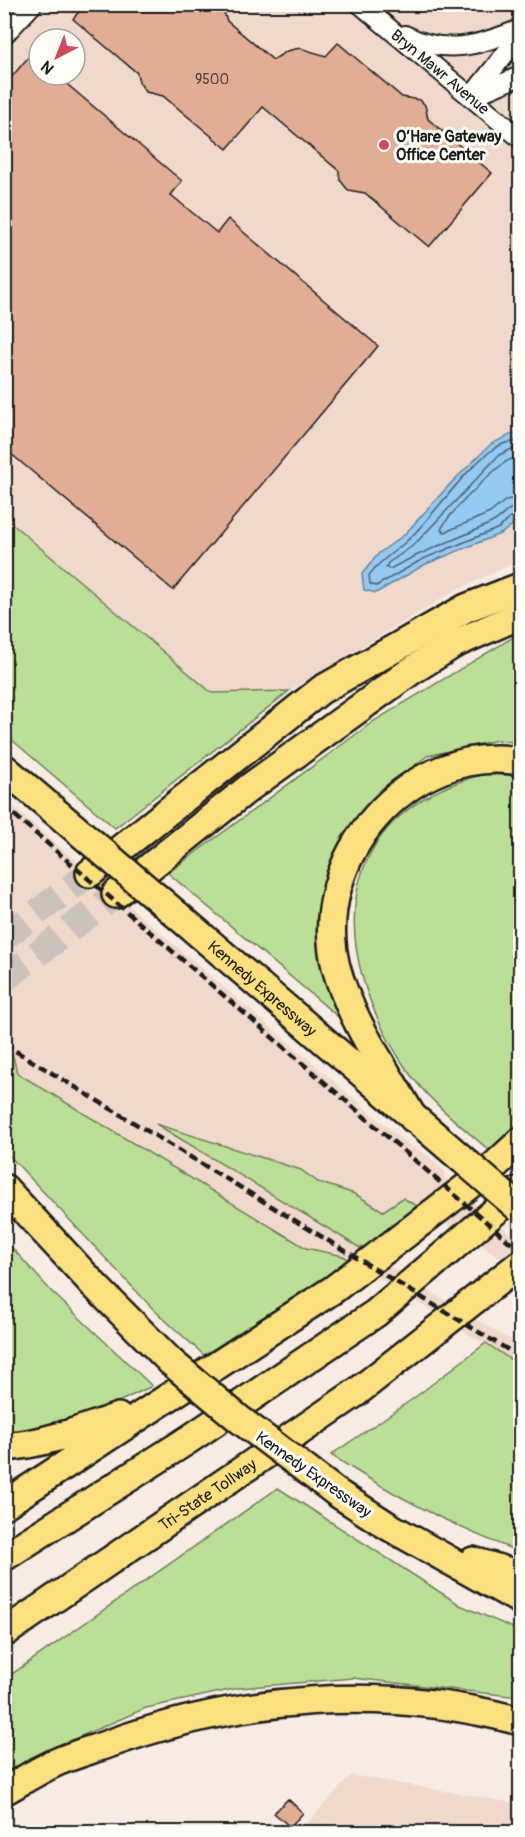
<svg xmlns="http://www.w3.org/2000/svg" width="525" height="1837" font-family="Pangolin,sans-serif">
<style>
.built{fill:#f0d9cc;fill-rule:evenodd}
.green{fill:#bcdf98;stroke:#6c7e5a;stroke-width:1.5}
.water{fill:#94c9f2;stroke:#64849c;stroke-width:1.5}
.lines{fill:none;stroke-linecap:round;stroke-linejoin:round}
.shore{stroke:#4c6172;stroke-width:1.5}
.building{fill:#e1ad95;stroke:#1c1c1c;stroke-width:1.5}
.highway-tunnel{stroke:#cbc2bb;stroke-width:27;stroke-dasharray:27 14;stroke-linecap:butt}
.minor-casing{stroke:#1c1c1c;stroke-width:22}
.highway-casing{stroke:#1c1c1c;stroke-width:32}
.minor{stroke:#fdfcf7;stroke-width:18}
.highway{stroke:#fce080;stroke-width:27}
.rail{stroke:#1c1c1c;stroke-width:4.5;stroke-dasharray:9 4.5;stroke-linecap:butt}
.highway-bridge-casing{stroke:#1c1c1c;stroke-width:32;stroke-linecap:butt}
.highway-bridge{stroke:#fce080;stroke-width:27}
.poi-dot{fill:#d1495b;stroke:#fdfcf7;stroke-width:2}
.labels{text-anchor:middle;stroke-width:6;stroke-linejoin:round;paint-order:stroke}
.number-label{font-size:14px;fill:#4d403a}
.street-label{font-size:16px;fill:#1c1c1c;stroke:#fdfcf7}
.poi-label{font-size:16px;font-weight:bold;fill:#1c1c1c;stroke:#fdfcf7;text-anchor:start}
</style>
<rect width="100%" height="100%" fill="#f7ece3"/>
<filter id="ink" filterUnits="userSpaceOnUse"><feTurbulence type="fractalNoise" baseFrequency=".0167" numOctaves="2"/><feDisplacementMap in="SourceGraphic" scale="12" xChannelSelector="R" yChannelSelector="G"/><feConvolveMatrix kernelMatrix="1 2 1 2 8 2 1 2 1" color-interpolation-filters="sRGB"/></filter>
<g filter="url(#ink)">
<path class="built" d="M5 5H344L520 153V560L453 592 289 691 212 694 5 517ZM39 39H75V75H39Z
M372 5H520V129Z
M4 799 404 1141 430 1157 445 1172 444 1177 520 1242V1275L498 1256 419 1207 365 1251 520 1346V1366L351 1261 343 1256 306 1248 17 1073 13 1056 4 1050Z
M351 1775 520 1804V1832H299Z"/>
<path class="green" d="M4 517 212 693 289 691 115 828 5 734Z
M520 633V743L497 740 427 756 391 784 361 815 330 976 342 1020 168 873 374 721Z
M485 774 520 776V1121L489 1150C460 1125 429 1101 407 1070 327 953 327 814 485 774Z
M4 1050 13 1056 17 1073 306 1248 343 1256 351 1261 204 1355 155 1311 5 1151Z
M156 1124 301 1170 318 1182 355 1194 383 1211 403 1198 419 1207 365 1251Z
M4 1239 52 1292 152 1386C104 1409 58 1433 5 1434Z
M486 1343 520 1366V1552C453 1527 391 1494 331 1455L414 1398Z
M278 1488 460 1605 520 1631V1697L353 1678 239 1688 146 1708 30 1758 5 1774V1679Z"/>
<path class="water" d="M514 433 520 437V519L502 533 426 564 376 593 364 590 362 574 379 553 404 535 451 483 491 444Z"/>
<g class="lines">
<path class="shore" d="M520 442C511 441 503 443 495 448 465 468 436 513 409 539 394 553 383 557 369 575L370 584 376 586 423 559 499 528 513 515 520 513
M520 450 512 449 499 455 414 545 388 563 386 568 390 569C423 550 459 539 493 522 504 516 507 507 520 506
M520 459C514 458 508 459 503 464 489 474 446 516 441 530L445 532 490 513 506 500 520 497"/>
</g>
<path class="building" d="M85 4H221L227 21 273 60 287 51 300 48 326 56 338 43 402 97 420 100 425 105 428 119 492 173 429 247 365 193 348 190 340 180 339 171 263 107 227 149 163 96 146 92 139 82 137 73 73 19Z
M31 54 39 60V75H56L182 181 171 195 217 233 228 219 378 346 173 590 4 448V86Z
M288 1799 303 1813 290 1827 274 1813Z"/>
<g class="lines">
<path class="highway-tunnel" d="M4 937 90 873
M4 979 116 894"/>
<g class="minor-casing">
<g id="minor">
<path id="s1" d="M360 4 520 138"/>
<path d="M4 35 33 4"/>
<path d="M405 35C446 56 480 45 520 29"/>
<path d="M475 95 520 76"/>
<path d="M471 97 520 35"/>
</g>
</g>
<g class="highway-casing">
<g id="highway">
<path d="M4 768 90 841"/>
<path d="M90 873 321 690 466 608 520 587"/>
<path d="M116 894 250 787 411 671 454 644 520 615"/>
<path id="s2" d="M176 914 461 1158"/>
<path d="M413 1118C386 1070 350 1020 336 967 309 858 409 743 520 761"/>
<path d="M4 1188 95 1286 171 1362"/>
<path d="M4 1447C44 1444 81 1430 118 1417"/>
<path d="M337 1493 388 1526 520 1600"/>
<path d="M4 1505 334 1289 494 1166 520 1142"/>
<path d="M4 1557 188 1440 376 1313 520 1190"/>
<path d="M473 1561 520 1575"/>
<path id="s3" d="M4 1633 357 1392 520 1264"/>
<path d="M4 1791C22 1781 39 1770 57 1762 73 1755 91 1750 108 1744 241 1696 383 1684 520 1721"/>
</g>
</g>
<use href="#minor" class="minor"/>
<use href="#highway" class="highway"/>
<path class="rail" d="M4 806 520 1251
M4 1044 520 1357"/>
<g class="highway-bridge-casing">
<path id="highway-bridge" d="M90 841 176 914
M461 1158 520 1209
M171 1362 239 1419 337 1493"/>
</g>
<use href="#highway-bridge" class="highway-bridge"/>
</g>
</g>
<circle class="poi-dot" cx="384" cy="145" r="6"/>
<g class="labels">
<g class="number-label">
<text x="212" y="84">9500</text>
</g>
<g class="street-label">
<text dy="6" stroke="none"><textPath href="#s1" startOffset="105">Bryn Mawr Avenue</textPath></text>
<text dy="6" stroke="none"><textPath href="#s2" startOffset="114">Kennedy Expressway</textPath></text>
<text transform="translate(314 1474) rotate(35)" y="6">Kennedy Expressway</text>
<text dy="6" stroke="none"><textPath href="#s3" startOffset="246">Tri-State Tollway</textPath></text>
</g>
<g class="poi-label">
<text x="396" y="142">O’Hare Gateway<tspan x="396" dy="18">Office Center</tspan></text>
</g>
</g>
<rect width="525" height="1837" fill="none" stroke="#fdfcf7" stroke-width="24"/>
<rect x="12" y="12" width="501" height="1813" fill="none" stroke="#1c1c1c" stroke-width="2" filter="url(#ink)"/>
<g transform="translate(57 57) rotate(222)"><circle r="28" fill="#fdfcf7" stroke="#a3a29f" stroke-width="1.5"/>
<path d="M0-4.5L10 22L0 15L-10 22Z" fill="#d1495b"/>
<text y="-9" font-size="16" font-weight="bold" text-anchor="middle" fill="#1c1c1c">N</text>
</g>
</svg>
